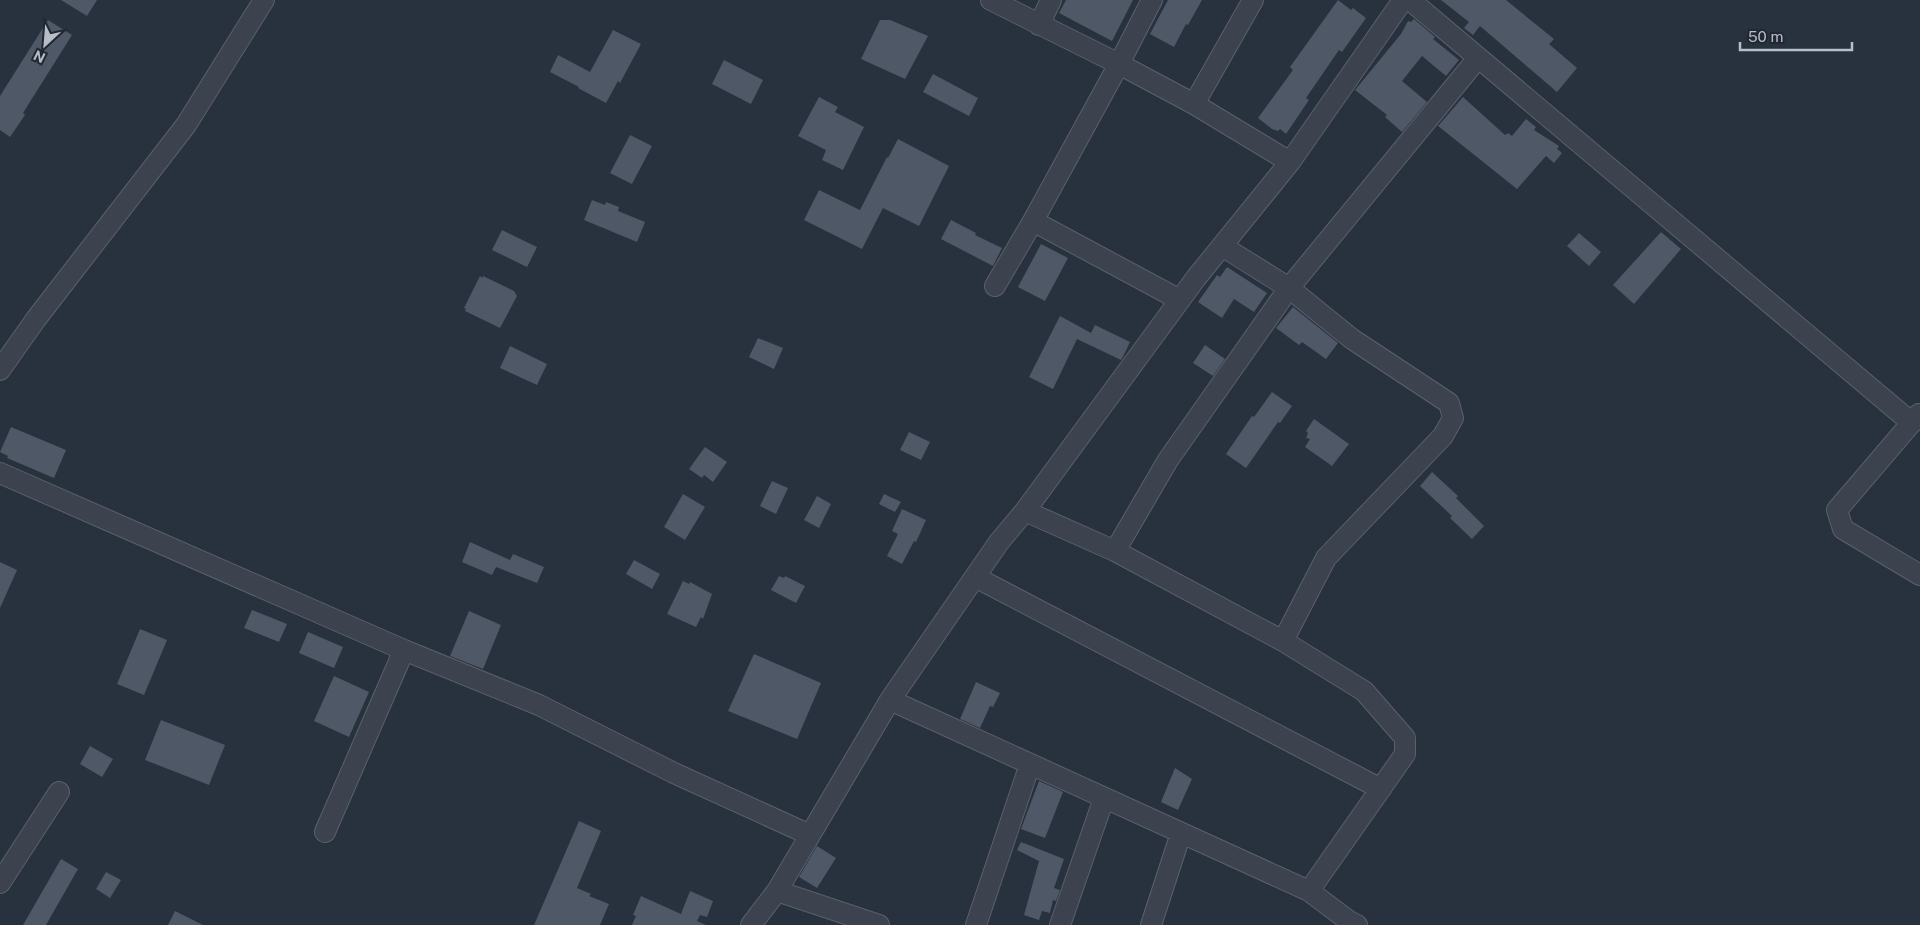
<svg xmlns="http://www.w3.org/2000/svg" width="1920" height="925" font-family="'Public Sans',sans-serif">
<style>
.building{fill:#4f5866}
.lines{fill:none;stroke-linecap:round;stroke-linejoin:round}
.minor-casing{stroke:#5a616b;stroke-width:22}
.minor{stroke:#3c434e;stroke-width:20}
</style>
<rect width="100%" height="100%" fill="#28313e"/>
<path class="building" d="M61 0H97L87 16Z
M1066 0H1133L1112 41 1059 13Z
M1168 0H1202L1188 25 1186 24 1174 47 1150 34Z
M1338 0 1351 10 1353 8 1366 18 1342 52 1339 50 1306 98 1309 100 1286 134 1280 129 1278 131 1272 129 1258 118 1293 70 1290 67Z
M1441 0H1506L1554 39 1549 44 1577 68 1557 92 1480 26 1473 35 1464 28 1469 22Z
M1414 19 1435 37 1433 39 1459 60 1446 76 1422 56 1402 81 1427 102 1402 132 1385 117 1387 115 1355 90 1401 34 1408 21 1411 22Z
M48 20 72 35 23 113 25 115 10 137 0 130V96Z
M880 20H890L928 36 905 79 861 59Z
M613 30 641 44 620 83 618 81 606 103 578 88 579 87 550 72 558 55 590 72Z
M724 60 763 80 751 104 712 84Z
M933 74 978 98 969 116 923 92Z
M819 97 838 107 835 112 864 127 843 170 822 160 826 150 798 136Z
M1463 97 1505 135 1508 133 1512 136 1526 119 1536 127 1534 130 1559 146 1557 149 1562 153 1554 163 1546 156 1517 189 1438 126Z
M630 135 652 146 632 184 610 173Z
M898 139 949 166 919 226 883 208 862 249 804 220 819 190 860 210 887 157 888 158Z
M592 200 605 205 606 202 619 207 618 211 645 222 637 242 584 220Z
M951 220 976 233 975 235 1002 248 993 266 941 239Z
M502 230 537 247 527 267 492 250Z
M1661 232 1681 249 1634 304 1613 285Z
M1579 233 1601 252 1589 266 1567 246Z
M1041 244 1068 258 1045 301 1018 287Z
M1227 267 1267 293 1254 312 1234 299 1222 318 1198 302 1217 275 1220 277Z
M480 276 482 278 483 276 514 291 517 296 500 328 465 311 466 309 464 308Z
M1293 307 1338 343 1326 359 1302 342 1299 345 1276 328Z
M1060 316 1091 333 1095 325 1130 342 1123 357 1121 360 1077 339 1053 389 1029 377Z
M758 338 783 348 774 369 749 357Z
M1205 345 1225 359 1213 376 1193 363Z
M510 346 547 364 537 385 500 368Z
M1272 392 1292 406 1280 423 1278 422 1246 468 1226 454 1252 416 1254 417Z
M1314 419 1349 444 1332 466 1305 447 1310 439 1306 438 1308 433 1306 431Z
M11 427 66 450 54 478 7 458 8 456 0 452Z
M909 432 930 442 921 460 900 450Z
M705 447 727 462 713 482 704 475 702 478 689 469Z
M1432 472 1458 496 1456 498 1484 526 1472 539 1450 518 1452 516 1420 486Z
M772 481 788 488 776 514 760 506Z
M683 494 705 507 685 540 664 527Z
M884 494 901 502 895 512 879 504Z
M817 496 831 504 819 528 804 520Z
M902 509 926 520 916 542 914 541 902 564 887 556 898 534 892 531Z
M470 542 510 560 513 554 544 567 537 583 496 567 492 575 462 562Z
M634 560 660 574 652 589 626 574Z
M0 562 17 570 0 608Z
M779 576 784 578 785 576 805 586 796 603 771 590Z
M683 581 689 584 690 582 712 594 703 619 701 617 696 627 667 614Z
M252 610 287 624 279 642 244 628Z
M469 611 501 625 483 669 450 656Z
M140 629 167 640 144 695 117 684Z
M308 632 343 647 334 668 299 653Z
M754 654 821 683 797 739 728 711Z
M334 676 369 692 349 737 314 721Z
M976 682 1000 693 993 707 990 706 980 728 960 719Z
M161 720 225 745 209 785 145 760Z
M90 746 113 759 102 777 80 764Z
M1175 768 1192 779 1178 810 1161 802Z
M1039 781 1063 792 1045 838 1021 829Z
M579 821 601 831 577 888 591 894 589 896 609 904 600 925H534Z
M1021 842 1064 859 1054 888 1060 890 1056 901 1053 900 1050 913 1042 911 1039 920 1024 915 1039 861 1017 850Z
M817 846 836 858 817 888 799 877Z
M61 859 78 869 46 925H23Z
M106 872 121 880 110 898 96 889Z
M690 891 713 901 707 917 700 915 697 921 706 925H632L636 916 633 915 641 896 681 914Z
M175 911 203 925H168Z"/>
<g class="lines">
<g class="minor-casing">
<path id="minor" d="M991 0 1119 64 1194 104 1290 162
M1152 0 1119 64 1033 221 1180 300
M1410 0 1912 423
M1039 25 1051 0
M1194 104 1253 0
M1222 246 1289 288 1352 339 1449 403 1453 418 1443 436 1326 558 1283 641
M995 286 1033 221
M0 370 36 319 186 125 264 0
M1919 414 1837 510 1843 529 1920 575
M0 473 404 650 539 705 674 773 810 835
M1025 511 1115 551 1283 641 1364 691 1405 738V754L1309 891
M1115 551 1168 460 1289 288 1478 58
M975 577 1381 789
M890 700 999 542 1025 511 1196 278 1290 162 1403 0
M325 832 404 650
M0 883 59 792
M777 891 879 925
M751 925 777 891 890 700 1309 891 1349 921 1357 925
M976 925 1030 764
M1060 925 1104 798
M1151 925 1181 833"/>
</g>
<use href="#minor" class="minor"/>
</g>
<g transform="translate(45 45) rotate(206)" stroke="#212833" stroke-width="4" paint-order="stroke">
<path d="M0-4L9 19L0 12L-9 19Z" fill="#b8bec8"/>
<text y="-8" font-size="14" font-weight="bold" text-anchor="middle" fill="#b8bec8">N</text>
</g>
<path d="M1740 42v8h112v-8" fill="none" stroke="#b8bec8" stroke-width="2.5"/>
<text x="1748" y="42" font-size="15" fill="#b8bec8" stroke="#212833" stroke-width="4" paint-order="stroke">50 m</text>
</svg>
